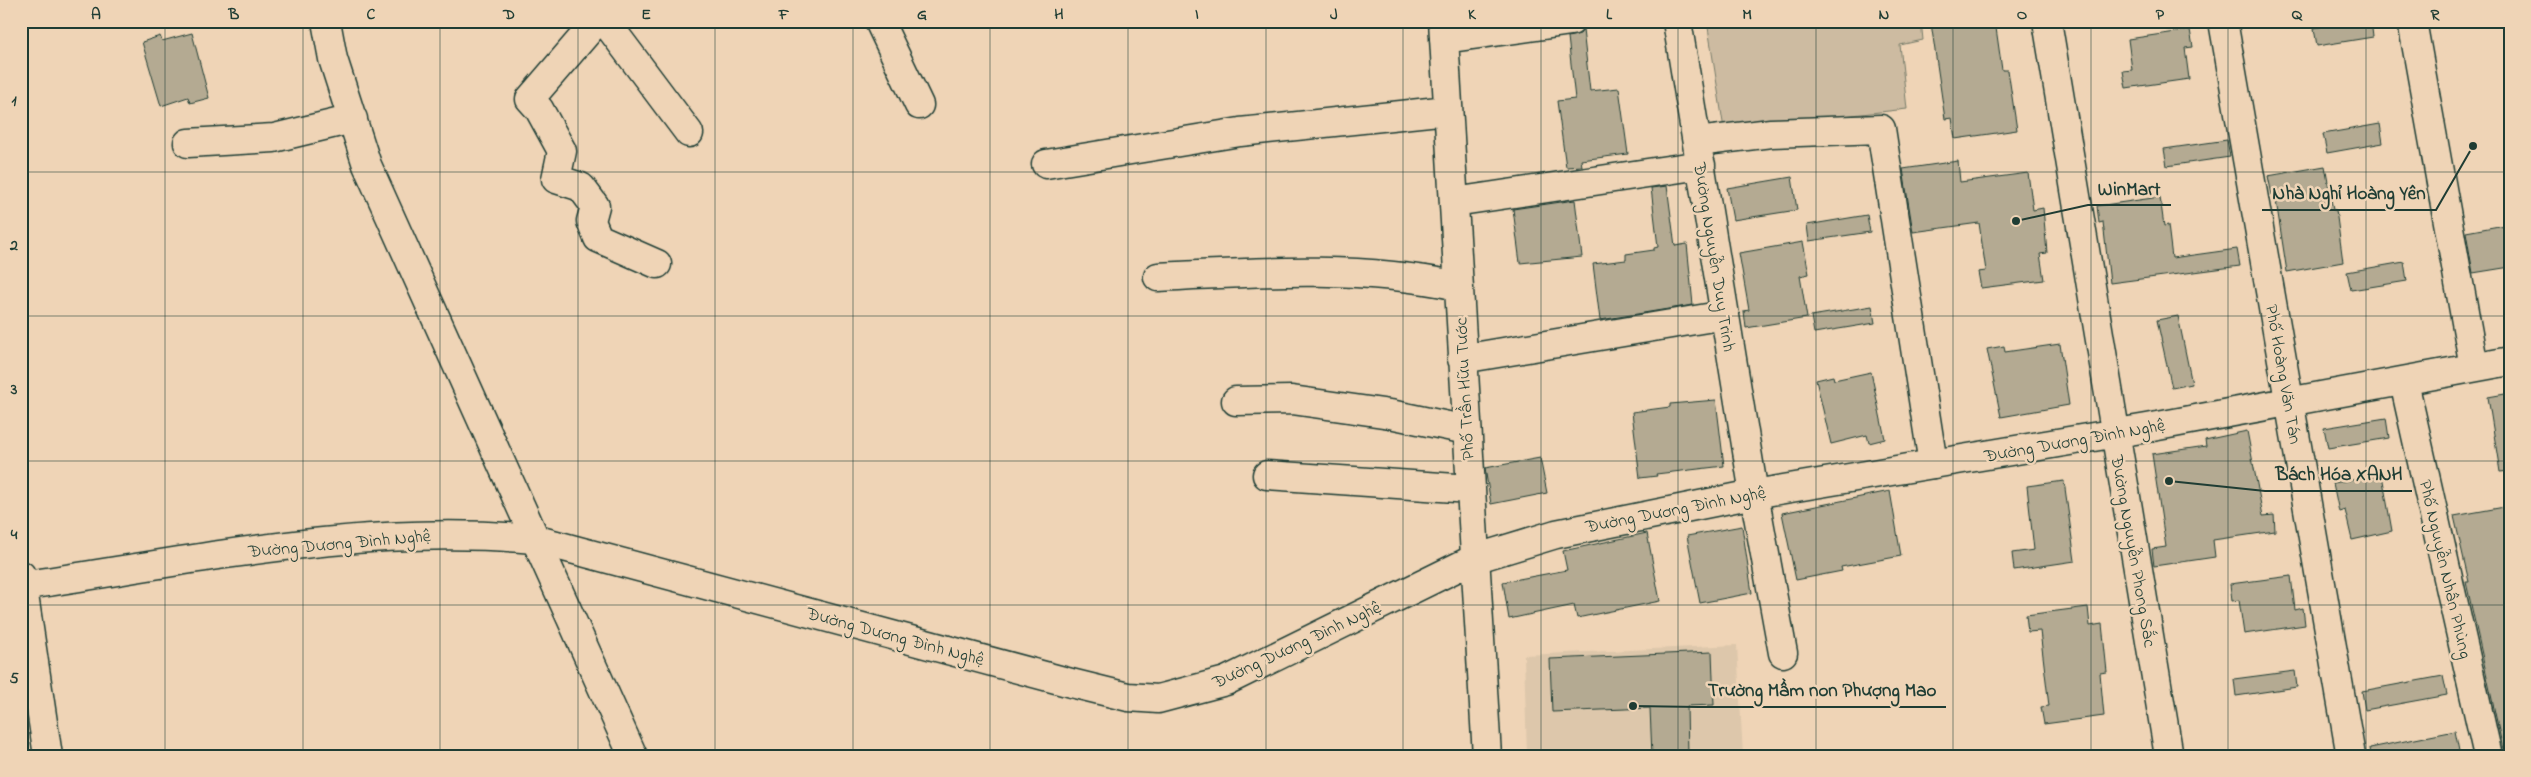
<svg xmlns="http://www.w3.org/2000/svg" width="2531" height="777" font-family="'Indie Flower',sans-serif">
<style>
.built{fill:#ddc7ab}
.green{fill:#cdbba1;stroke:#767c6a}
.building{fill:#b4aa92;stroke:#1f3d34}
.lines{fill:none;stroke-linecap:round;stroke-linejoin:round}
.minor-casing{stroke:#1f3d34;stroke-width:31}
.major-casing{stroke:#1f3d34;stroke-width:31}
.minor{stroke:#efd4b6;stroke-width:28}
.major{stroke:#efd4b6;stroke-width:28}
.grid{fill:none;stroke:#1f3d34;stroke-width:1;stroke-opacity:0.55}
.labels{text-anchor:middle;stroke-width:5;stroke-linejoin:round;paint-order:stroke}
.street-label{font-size:18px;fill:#1f3d34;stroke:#efd4b6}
.leader{fill:none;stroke:#1f3d34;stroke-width:2}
.callout-dot{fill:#1f3d34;stroke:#efd4b6;stroke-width:2}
.callout-label{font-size:19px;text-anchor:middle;font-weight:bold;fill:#1f3d34;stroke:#efd4b6;stroke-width:5;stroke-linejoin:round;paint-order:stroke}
.neatline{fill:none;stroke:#1f3d34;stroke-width:2}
.grid-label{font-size:16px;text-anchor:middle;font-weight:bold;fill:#1f3d34}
</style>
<rect width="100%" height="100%" fill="#efd4b6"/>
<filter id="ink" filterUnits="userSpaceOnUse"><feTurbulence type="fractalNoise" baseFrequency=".02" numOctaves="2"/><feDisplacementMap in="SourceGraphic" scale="10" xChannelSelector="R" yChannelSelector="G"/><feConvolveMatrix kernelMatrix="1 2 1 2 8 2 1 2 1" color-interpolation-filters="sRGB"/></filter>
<g filter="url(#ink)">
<path class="built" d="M1737 645 1743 756H1527L1524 655Z
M2510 668V756H2502L2483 674Z"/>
<path class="green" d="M1707 21H1921L1923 40 1900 45 1907 109 1724 129Z"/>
<path class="building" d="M1940 21H1995L2002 70H2008L2017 130 1955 139 1952 118 1945 119 1931 23Z
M2350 21H2371L2373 37 2317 46 2314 28Z
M1583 30 1590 91 1619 88 1628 154 1581 160 1582 166 1566 167 1557 101 1575 99 1568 37 1580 34Z
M2190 30 2193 47 2185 48 2189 79 2126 88 2123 71 2132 70 2128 39Z
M192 33 209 98 190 103 188 97 161 106 142 42 160 36 162 41Z
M2380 124 2383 143 2327 153 2323 134Z
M2227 140 2230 157 2167 166 2164 149Z
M1958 161 1960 182 2028 173 2033 210 2043 208 2047 253 2040 254 2044 280 1981 288 1978 272 1986 271 1979 223 1913 232 1903 169Z
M2325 166 2333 210H2336L2343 262 2287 272 2275 194 2272 195 2268 176Z
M1792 177 1797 210 1733 220 1727 188Z
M1667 186 1675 246 1687 244 1693 305 1600 320 1593 264 1626 260V254L1654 250V248L1658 247 1651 188Z
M2160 197 2164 226 2168 225 2172 258 2237 249 2240 266 2110 283 2103 222 2099 223 2097 206Z
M1575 200 1582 257 1520 263 1513 209Z
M1867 215 1870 232 1809 241 1807 225Z
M2510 224V267L2473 273 2466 232Z
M1803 242 1809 274 1800 276 1807 318 1746 328 1744 311 1749 310 1739 253Z
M2404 262 2407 281 2351 290 2347 272Z
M1872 306 1875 323 1814 333 1811 316Z
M2178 316 2192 384 2172 388 2157 320Z
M2060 344 2069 405 2001 417 1987 349 2004 346 2005 352Z
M1871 372 1885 439 1869 443 1867 435 1831 444 1816 380 1833 376 1834 380Z
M2505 394 2510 423V471L2500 472 2488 397Z
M1716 400 1724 466 1656 474 1657 476 1640 478 1632 412 1670 407V404Z
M2386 418 2389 438 2328 448 2324 428Z
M2247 431 2263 516 2274 515 2275 531 2213 540 2215 557 2154 566 2152 549 2166 547 2152 454 2206 446 2205 440Z
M1540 458 1547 493 1491 504 1485 468Z
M2382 475 2392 531 2352 540 2345 510 2339 512 2333 483Z
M2064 481 2075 561 2014 570 2012 553 2034 550 2027 486Z
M1890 491 1901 556 1841 567 1842 571 1796 580 1782 513Z
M2510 506V748L2503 749 2466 582H2469L2454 516Z
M1742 526 1752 593 1700 603 1687 536Z
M1647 533 1660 601 1577 618 1574 605 1509 619 1503 582 1567 570 1563 551Z
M2291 576 2295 610 2303 608 2305 625 2244 634 2239 600 2232 601 2230 584Z
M2088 607 2090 626 2102 624 2107 672 2100 673 2104 716 2044 724 2041 707 2049 706 2040 631 2028 632 2026 615Z
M1712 652 1714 705 1687 706 1688 756H1652L1650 708 1552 712 1550 659Z
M2295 671 2297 687 2236 696 2234 679Z
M2443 676 2447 695 2365 710 2362 691Z
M2455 731 2459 751 2432 756H2371L2370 748Z"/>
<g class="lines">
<g class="minor-casing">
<path id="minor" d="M326 21 333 59 367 165 633 756
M597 21 530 99 539 109 562 151 556 179 581 187 595 206 591 221 598 238 657 264
M605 21 689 133
M879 21 919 105
M1443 21 1487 756
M1677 21 1754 494 1783 653
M2223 21 2351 756
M2412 21 2474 367
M1444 39 1571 21
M1697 142 1771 133 1881 129 1933 464
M188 143 274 138 353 119
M1046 164 1240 132 1448 110
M1454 202 1701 165
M1158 277C1259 272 1359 265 1458 286
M1462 359 1725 315
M2404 382 2488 756
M1236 401 1292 400 1390 414 1467 430
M1267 475 1470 489
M21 575 48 756"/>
</g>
<g class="major-casing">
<path id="major" d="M2047 21 2169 756
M21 586C191 561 362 523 534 539L1071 683 1128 697 1158 699 1226 681 1474 559 1556 534 1754 494 2147 428 2510 361"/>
</g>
<use href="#minor" class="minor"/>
<use href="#major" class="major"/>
</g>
</g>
<path class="grid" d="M165 21V756M303 21V756M440 21V756M578 21V756M715 21V756M853 21V756M990 21V756M1128 21V756M1266 21V756M1403 21V756M1541 21V756M1678 21V756M1816 21V756M1953 21V756M2091 21V756M2228 21V756M2366 21V756M21 172H2510M21 316H2510M21 461H2510M21 605H2510"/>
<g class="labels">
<g class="street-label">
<text transform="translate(1715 257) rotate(81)" y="6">Đường Nguyễn Duy Trinh</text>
<text transform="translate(2284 374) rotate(80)" y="6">Phố Hoàng Văn Tán</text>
<text transform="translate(1464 389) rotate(-93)" y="6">Phố Trần Hữu Tước</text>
<text transform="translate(2075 440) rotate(-10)" y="6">Đường Dương Đình Nghệ</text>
<text transform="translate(1676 509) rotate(-11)" y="6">Đường Dương Đình Nghệ</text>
<text transform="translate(340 543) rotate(-5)" y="6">Đường Dương Đình Nghệ</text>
<text transform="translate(2134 551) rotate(80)" y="6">Đường Nguyễn Phong Sắc</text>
<text transform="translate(2446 569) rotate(77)" y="6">Phố Nguyễn Nhân Phùng</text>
<text transform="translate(896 636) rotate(15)" y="6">Đường Dương Đình Nghệ</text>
<text transform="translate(1297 644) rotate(-25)" y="6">Đường Dương Đình Nghệ</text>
</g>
</g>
<path class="leader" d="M2016 221L2088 205H2171M2473 146L2436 210H2262M2169 481L2265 491H2412M1633 706L1698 707H1946"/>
<g class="callout-dot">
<circle cx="2016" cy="221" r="5"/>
<circle cx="2473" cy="146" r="5"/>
<circle cx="2169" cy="481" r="5"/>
<circle cx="1633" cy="706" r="5"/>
</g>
<g class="callout-label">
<text x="2129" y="195">WinMart</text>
<text x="2349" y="199">Nhà Nghỉ Hoàng Yên</text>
<text x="2339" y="480">Bách Hóa XANH</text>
<text x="1822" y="696">Trường Mầm non Phượng Mao</text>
</g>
<rect width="2531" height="777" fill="none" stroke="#efd4b6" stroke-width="55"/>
<rect x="28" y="28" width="2476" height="722" class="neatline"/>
<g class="grid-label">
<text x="96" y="19">A</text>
<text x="234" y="19">B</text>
<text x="371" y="19">C</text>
<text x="509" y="19">D</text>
<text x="646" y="19">E</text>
<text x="784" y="19">F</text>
<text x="922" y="19">G</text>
<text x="1059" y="19">H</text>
<text x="1197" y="19">I</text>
<text x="1334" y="19">J</text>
<text x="1472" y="19">K</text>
<text x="1609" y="19">L</text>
<text x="1747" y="19">M</text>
<text x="1884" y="19">N</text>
<text x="2022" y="19">O</text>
<text x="2160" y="19">P</text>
<text x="2297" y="19">Q</text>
<text x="2435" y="19">R</text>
<text x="14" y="105">1</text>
<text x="14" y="250">2</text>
<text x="14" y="394">3</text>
<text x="14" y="539">4</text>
<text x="14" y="683">5</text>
</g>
</svg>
